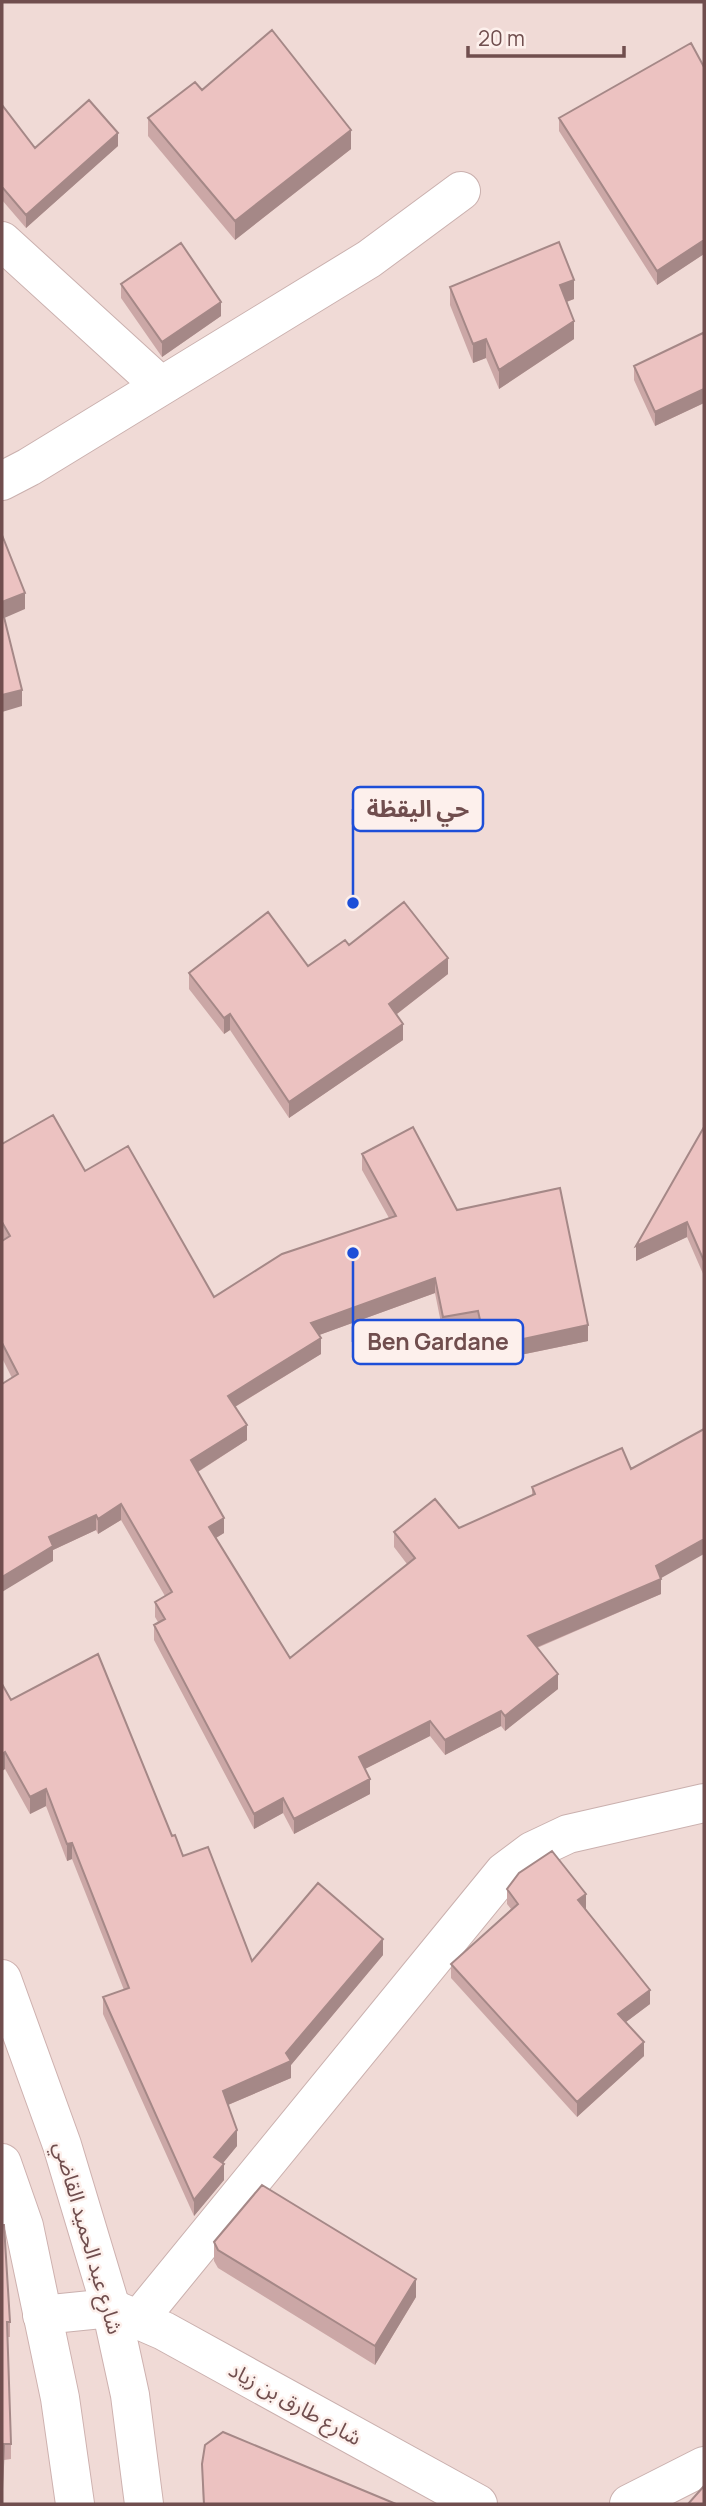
<svg xmlns="http://www.w3.org/2000/svg" width="706" height="2506" font-family="Manrope,'Noto Sans Arabic',sans-serif">
<style>
.residential{fill:#f0dad6}
.lines{fill:none;stroke-linecap:round;stroke-linejoin:round}
.street-casing{stroke:#cab0ae;stroke-width:40}
.secondary-casing{stroke:#ceb1af;stroke-width:40}
.street{stroke:#fff;stroke-width:38}
.secondary{stroke:#fff;stroke-width:38}
.wall{fill:#cba7a6}
.shaded-wall{fill:#a58887}
.building{fill:#ecc2c1;stroke:#a58887;stroke-width:2}
.labels{text-anchor:middle;stroke-width:5;stroke-linejoin:round;paint-order:stroke}
.street-label{font-size:21px;fill:#704e4e;stroke:#fdf0ec}
.leader{fill:none;stroke:#1d4ed8;stroke-width:2.5}
.callout-dot{fill:#1d4ed8;stroke:#fdf0ec;stroke-width:2.5}
.callout{fill:#fdf0ec;stroke:#1d4ed8;stroke-width:2.5}
.callout-label{font-size:23px;text-anchor:middle;font-weight:bold;fill:#704e4e}
</style>
<rect width="100%" height="100%" fill="#faebe6"/>
<path class="residential" d="M2 2H704V2504H2Z"/>
<g class="lines">
<g class="street-casing">
<path id="street" d="M2 241 161 386
M2 481 29 467 369 259 461 191
M42 2315 111 2308 164 2331 478 2504
M138 2320 504 1872 532 1851 568 1834 704 1803
M629 2504 704 2466"/>
</g>
<g class="secondary-casing">
<path id="secondary" d="M2 1979 62 2145 111 2308 130 2395 144 2504
M2 2163 24 2226 60 2398 75 2504"/>
</g>
<use href="#street" class="street"/>
<use href="#secondary" class="secondary"/>
</g>
<path class="wall" d="M704 67V254L657 285 559 131V118Z
M202 90 351 149 235 240 148 136V118Z
M2 105 35 148 118 146 26 228 2 200Z
M121 284 221 316 162 357 121 298Z
M450 287 574 299 567 302 574 339 499 389 486 358 473 363 450 305Z
M704 336V403L655 426 634 380V366Z
M349 945 448 974 397 1014 403 1040 289 1118 230 1030 224 1034 189 989V973L308 966Z
M704 1127V1276L687 1237 636 1261Z
M2 1144 85 1171 214 1297 389 1218 362 1170V1154L457 1210 588 1341 486 1362 478 1326 443 1333 435 1293 319 1335 321 1354 235 1407 247 1440 198 1472 224 1533 216 1538 290 1658 407 1564 394 1547V1532L459 1528 532 1495V1487L661 1578V1594L537 1648 558 1689 505 1731 501 1726 445 1755 430 1736 365 1769 370 1794 294 1834 283 1813 254 1829 154 1640V1625L158 1622 155 1617V1602L165 1596 121 1520 98 1534 96 1530 53 1550V1561L12 1378 2 1358V1241L4 1240 2 1237Z
M2 1684 11 1700 172 1836 183 1856 252 1961 383 1955 291 2065V2078L228 2105 237 2146 223 2163 224 2180 194 2216 103 2014V1997L124 1990 72 1859 67 1861 46 1806 30 1814 5 1769 2 1771Z
M507 1889 586 1909H585L650 2004 626 2022 644 2056 577 2117 451 1978V1964L511 1909 507 1904Z
M2 2225 10 2322V2337H7L11 2444V2459L4 2460 2 2504Z
M214 2242 416 2297 375 2365 218 2268 214 2261Z
M202 2464 396 2504H203Z"/>
<path class="shaded-wall" d="M351 130V149L235 240V221Z
M118 133V146L26 228V215Z
M704 240V254L657 285V271Z
M574 280V299L560 304V285Z
M221 302V316L162 357V342Z
M574 321V339L499 389V370Z
M486 339V358L473 363V344Z
M704 389V403L655 426V412Z
M25 593V609L2 619V602Z
M22 690V706L2 712V695Z
M448 958V974L389 1020V1004Z
M230 1014V1030L224 1034V1018Z
M403 1024V1040L289 1118V1102Z
M687 1222V1237L636 1261V1246Z
M435 1278V1293L311 1338V1323Z
M588 1325V1341L486 1362V1347Z
M321 1338V1354L228 1411V1396Z
M247 1425V1440L191 1476V1460Z
M121 1504V1520L98 1534V1519Z
M96 1515V1530L53 1550V1561L2 1592V1577L49 1537Z
M224 1518V1533L209 1542V1527Z
M704 1539V1554L656 1581V1566Z
M661 1579V1594L528 1651V1636Z
M558 1674V1689L505 1731V1716Z
M501 1711V1726L445 1755V1740Z
M430 1721V1736L359 1772V1757Z
M5 1752V1769L2 1771V1754Z
M370 1779V1794L294 1834V1819Z
M46 1789V1806L30 1814V1797Z
M283 1798V1813L254 1829V1814Z
M72 1843V1859L67 1861V1844Z
M586 1894V1909L578 1915V1900Z
M383 1939V1955L291 2065V2078L223 2107V2091L286 2053Z
M650 1990V2004L618 2028V2014Z
M644 2042V2056L577 2117V2102Z
M237 2130V2146L214 2174V2157Z
M224 2164V2180L194 2216V2200Z
M416 2279V2297L375 2365V2346Z"/>
<path class="building" d="M272 30 351 130 235 221 148 118 195 82 202 90Z
M691 43 704 67V240L657 271 559 118Z
M89 100 118 133 26 215 2 187V105L35 148Z
M559 242 574 280 560 285 574 321 499 370 486 339 473 344 450 287Z
M181 243 221 302 162 342 121 284Z
M703 333 704 336V389L655 412 634 366Z
M2 535 25 593 2 602Z
M2 609 22 690 2 695Z
M404 902 448 958 389 1004 403 1024 289 1102 230 1014 224 1018 189 973 268 912 308 966 345 940 349 945Z
M53 1115 85 1171 128 1146 214 1297 282 1254 396 1216 362 1154 413 1127 457 1210 560 1188 588 1325 486 1347 478 1311 443 1317 435 1278 311 1323 321 1338 228 1396 247 1425 191 1460 224 1518 209 1527 290 1658 415 1558 394 1532 435 1499 459 1528 535 1494 532 1487 622 1448 631 1469 704 1429V1539L656 1566 661 1579 528 1636 558 1674 505 1716 501 1711 445 1740 430 1721 359 1757 370 1779 294 1819 283 1798 254 1814 154 1625 165 1619 155 1602 172 1592 121 1504 98 1519 96 1515 49 1537 53 1546 2 1577V1384L18 1374 2 1343V1241L10 1236 2 1222V1144Z
M704 1127V1261L687 1222 636 1246Z
M98 1654 172 1836 175 1835 183 1856 208 1847 252 1961 318 1883 383 1939 286 2053 291 2061 223 2091 237 2130 214 2157 224 2164 194 2200 103 1997 129 1988 72 1843 67 1844 46 1789 30 1797 5 1752 2 1754V1684L11 1700Z
M552 1851 586 1894 578 1900 650 1990 618 2014 644 2042 577 2102 451 1964 518 1904 507 1889 519 1873Z
M262 2185 416 2279 375 2346 218 2250 214 2242Z
M2 2225H4L10 2322H7L11 2444H4L2 2489Z
M223 2432 396 2504H204L202 2464 205 2445Z
M704 2486V2504H688Z"/>
<g class="labels">
<g class="street-label">
<text transform="translate(88 2238) rotate(74)" y="7">شارع عبد الحميد القاضي</text>
<text transform="translate(295 2404) rotate(29)" y="7">شارع طارق بن زياد</text>
</g>
</g>
<path class="leader" d="M353 903L353 809M353 1253L353 1342"/>
<g class="callout-dot">
<circle cx="353" cy="903" r="7"/>
<circle cx="353" cy="1253" r="7"/>
</g>
<g class="callout">
<rect x="353" y="787" width="130" height="44" rx="7"/>
<rect x="353" y="1320" width="170" height="44" rx="7"/>
</g>
<g class="callout-label">
<text x="418" y="817">حي اليقظة</text>
<text x="438" y="1350">Ben Gardane</text>
</g>
<rect width="706" height="2506" fill="none" stroke="#704e4e" stroke-width="7"/>
<path d="M468 46v10h156v-10" fill="none" stroke="#704e4e" stroke-width="3.5"/>
<text x="478" y="46" font-size="21" fill="#704e4e" stroke="#fdf0ec" stroke-width="5" paint-order="stroke">20 m</text>
</svg>
